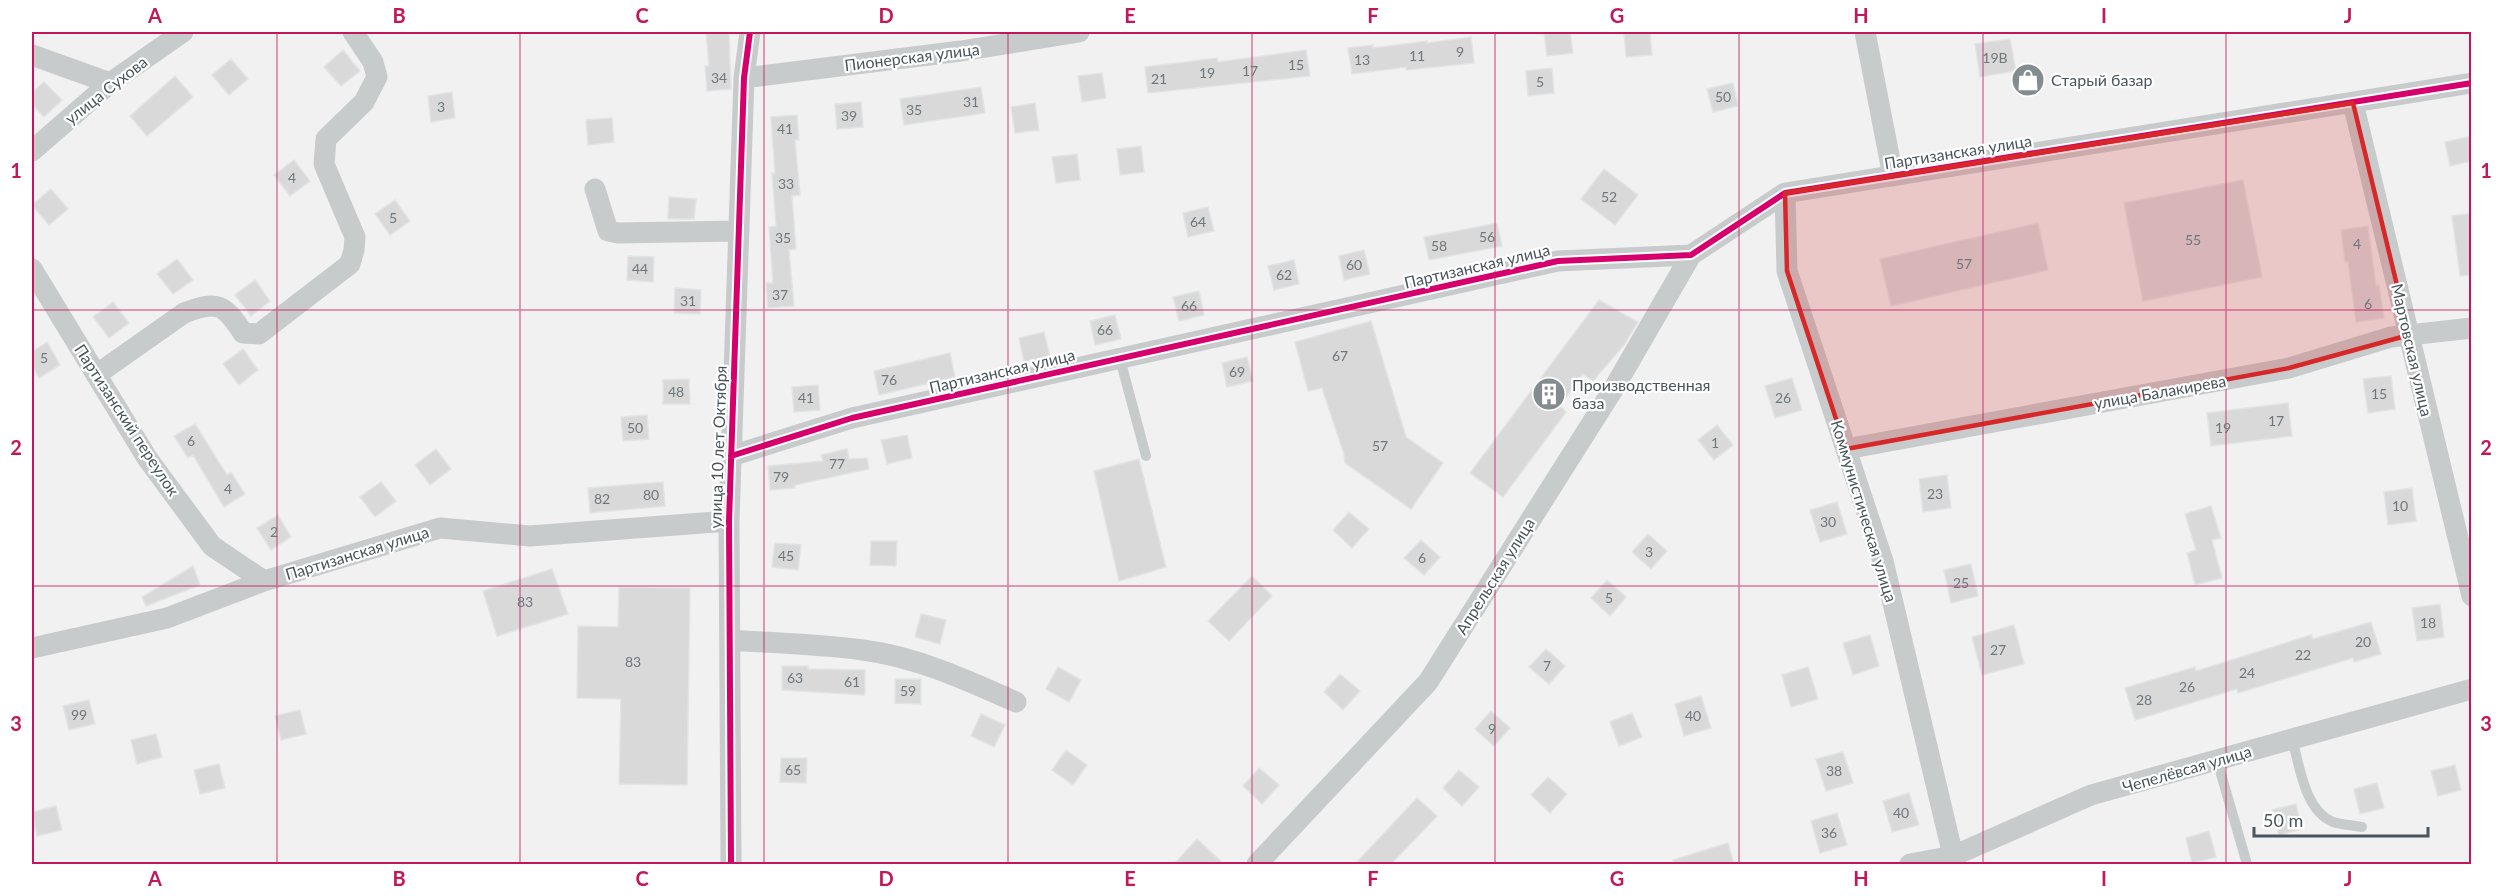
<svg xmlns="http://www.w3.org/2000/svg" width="2503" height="896" font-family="Lato,sans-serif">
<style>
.building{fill:#d9d9da;stroke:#e2e3e4;stroke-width:1.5}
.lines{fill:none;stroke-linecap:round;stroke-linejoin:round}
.service{stroke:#c8cbcc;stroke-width:10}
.minor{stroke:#c8cbcc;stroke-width:21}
.cycleway-casing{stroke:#fff;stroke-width:10}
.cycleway{stroke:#d6006c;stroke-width:6}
.marked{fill:#d62828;fill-opacity:0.2;stroke:#d62828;stroke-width:4.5;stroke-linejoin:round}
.grid{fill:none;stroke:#c2185b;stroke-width:1.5;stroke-opacity:0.55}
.labels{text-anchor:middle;stroke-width:4.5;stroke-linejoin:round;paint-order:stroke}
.number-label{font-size:14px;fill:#6e777c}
.street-label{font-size:16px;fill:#49555c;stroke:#fff}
.poi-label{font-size:16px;fill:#49555c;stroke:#fff;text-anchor:start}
.neatline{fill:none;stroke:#c2185b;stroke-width:2}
.grid-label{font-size:20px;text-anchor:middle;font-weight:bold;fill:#c2185b}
</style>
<rect width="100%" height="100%" fill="#f1f1f1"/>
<path class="building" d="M706 32H729L731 89 707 91 705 66H709Z
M1544 32H1570L1573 53 1547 56Z
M1624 32H1650L1652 55 1626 57Z
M1471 37 1474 63 1406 70V67L1352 74 1348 48 1373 45V48L1427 41V43Z
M2010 39 2016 71 1980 77 1975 44Z
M343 50 360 71 341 86 324 67Z
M1306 50 1310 76 1148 93 1145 67 1217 58 1218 62Z
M231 59 248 79 229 95 212 75Z
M1552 68 1554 93 1528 96 1526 71Z
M1102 73 1106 98 1082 102 1078 76Z
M175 76 193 97 147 136 130 116Z
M44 82 62 100 44 117 32 104V93Z
M1733 83 1738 106 1713 112 1707 89Z
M981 87 985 113 904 125 900 99Z
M452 92 455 118 431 122 428 96Z
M861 102 863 127 837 129 835 104Z
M1035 103 1039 130 1015 133 1011 107Z
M797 115 799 140H795L800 195 792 196 796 249 789 250 794 306 768 308 766 283H773L769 227 776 226 772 173H775L771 117Z
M612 118 614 142 588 145 586 120Z
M2472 136V161L2450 166 2445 142Z
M1141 146 1144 172 1120 175 1117 149Z
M1077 154 1080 180 1056 183 1052 157Z
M294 160 310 181 290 196 274 175Z
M1604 169 1638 195 1615 225 1581 199Z
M2243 180 2262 277 2143 301 2124 203Z
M51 189 68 209 49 225 32 205Z
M669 197 696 199 694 219H668Z
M395 200 410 221 390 235 375 214Z
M1208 207 1214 231 1188 237 1183 213Z
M2472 213V275L2460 276 2452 216Z
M1497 223 1502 246 1429 260 1424 237Z
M2038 223 2048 270 1891 306 1880 259Z
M2368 226 2376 286 2379 285 2384 318 2356 322 2348 262H2345L2341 230Z
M1364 250 1370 274 1344 280 1339 256Z
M628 256 654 257 653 282 627 280Z
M177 259 193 280 173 294 157 274Z
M1294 260 1299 284 1274 290 1268 266Z
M255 280 270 301 251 316 235 295Z
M675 288 701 290 700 314 674 313Z
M1199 291 1204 315 1179 321 1173 297Z
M1599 300 1638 322 1624 345 1593 381 1583 374 1560 406 1566 412 1503 497 1470 473Z
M113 302 129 323 109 338 93 317Z
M1115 315 1121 339 1095 345 1090 321Z
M1371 321 1406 437 1443 463 1411 509 1345 463 1344 454 1322 388 1308 391 1295 342Z
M1044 332 1050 356 1024 362 1019 338Z
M47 342 60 365 39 378 32 365V352Z
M243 349 258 370 239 385 223 364Z
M950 353 955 377 879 395 874 371Z
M1247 357 1253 381 1227 387 1222 363Z
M2391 376 2395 409 2368 413 2363 379Z
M1792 378 1802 410 1775 418 1765 386Z
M689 379 690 404H663V380Z
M818 385 820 410 794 412 792 387Z
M2288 403 2292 436 2211 446 2207 413Z
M647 415 649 439 623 441 621 417Z
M195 424 227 475 231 472 245 494 224 507 193 455 188 458 174 436Z
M1717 425 1733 445 1714 460 1698 440Z
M907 435 912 458 887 464 881 440Z
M436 449 451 469 430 485 415 465Z
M847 449 849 459 867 458 869 469 795 485V488L770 490 768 466 823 461 821 455Z
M1139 459 1166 567 1119 581 1094 471Z
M1947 475 1951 508 1923 512 1919 479Z
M381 482 396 501 375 517 360 497Z
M663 482 665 506 590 513 588 488Z
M2412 488 2416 521 2388 525 2384 492Z
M1837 502 1847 534 1820 542 1810 510Z
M2211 506 2221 538 2212 540 2222 578 2195 585 2187 553 2196 550 2185 514Z
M1349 512 1369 529 1352 548 1333 530Z
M278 515 291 537 271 550 257 528Z
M1648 534 1667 551 1651 569 1632 552Z
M1421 540 1440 557 1424 575 1404 558Z
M871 541H897L896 566 870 565Z
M775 543 801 545 798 570 772 567Z
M1971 564 1978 596 1951 603 1944 570Z
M193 566 200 585 146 606 142 597Z
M552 569 568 614 497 636 483 591Z
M1252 576 1272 596 1229 641 1208 621Z
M1607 580 1626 597 1610 616 1591 598Z
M619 587 690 588 687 785 619 784 621 699 577 698 578 626 618 627Z
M2440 604 2444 637 2417 641 2412 608Z
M921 614 946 620 940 644 915 637Z
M2371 622 2381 654 2354 662 2353 658 2238 693 2237 689 2135 720 2125 688 2195 667 2196 671 2311 635 2313 639Z
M2014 625 2024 664 1982 675 1972 637Z
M1870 635 1879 666 1853 675 1843 643Z
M1546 649 1565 666 1549 684 1529 667Z
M782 666H808V669L865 670V695L782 690Z
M1058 667 1081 680 1069 702 1046 689Z
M1808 667 1818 699 1791 707 1782 675Z
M1340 674 1360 691 1343 710 1324 692Z
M895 679H921V704L895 703Z
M1701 696 1711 728 1684 736 1675 704Z
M89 700 95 724 69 730 63 706Z
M300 710 306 734 281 740 275 716Z
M1491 711 1510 728 1494 746 1475 729Z
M1632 713 1642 737 1619 746 1610 722Z
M981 714 1005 725 994 747 971 736Z
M156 734 162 757 137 764 131 740Z
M1066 750 1087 765 1073 785 1052 770Z
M1843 752 1853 783 1826 791 1816 759Z
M781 758H807L806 783 780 782Z
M219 764 225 788 200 794 194 770Z
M2455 765 2461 790 2438 796 2431 771Z
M1259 768 1279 785 1262 804 1243 786Z
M1459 770 1479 787 1462 806 1443 788Z
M1548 777 1567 794 1550 813 1531 795Z
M2377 783 2384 808 2360 814 2354 789Z
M1909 793 1919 825 1892 832 1883 801Z
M1417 798 1437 816 1420 834 1391 864H1355Z
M2296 804 2302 829 2279 835 2272 810Z
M56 806 62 830 37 836 32 812Z
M1837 813 1847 845 1820 853 1811 821Z
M2209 831 2216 857 2192 863 2186 838Z
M1197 839 1224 864H1174Z
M1728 843 1734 864H1674L1673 860Z"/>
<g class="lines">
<path class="service" d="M1120 359 1146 456
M2292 739C2300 766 2304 810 2333 822 2342 825 2353 825 2362 827
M2217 760 2247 864"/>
<path class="minor" d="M1865 32 1893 176
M32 55 110 83
M744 78 961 51 1079 32
M2353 103 2472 596
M32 151 110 83 183 32
M595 189 608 231 618 233 739 231
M1785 193 1787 271 1883 561 1955 864
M32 269 147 458 212 546 264 581
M96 375 184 313C218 300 224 304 243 333L259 334 350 264 354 250 355 237 324 164 326 139 364 102 377 77 373 62 353 32
M1846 449 2289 368 2391 337 2472 328
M731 456 852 418 1558 261 1691 255 1785 193 2472 83
M730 640C774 643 819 644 863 650 917 657 967 680 1016 702
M32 648 167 618 264 581 440 528 530 536 729 521
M731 864 729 521 744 78 750 32
M1257 864 1428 682 1614 388 1691 255
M1910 864 1953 856 2091 795 2472 689"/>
<g class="cycleway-casing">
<path id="cycleway" d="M731 456 852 418 1558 261 1691 255 1785 193 2472 83
M731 864 729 521 744 78 750 32"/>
</g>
<use href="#cycleway" class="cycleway"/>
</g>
<path class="marked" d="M2353 103 2409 335 2289 368 1846 449 1787 271 1785 193Z"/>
<path class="grid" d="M277 32V864M520 32V864M764 32V864M1008 32V864M1252 32V864M1495 32V864M1739 32V864M1983 32V864M2226 32V864M32 310H2472M32 586H2472"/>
<defs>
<g id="shop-disc" transform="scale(1.725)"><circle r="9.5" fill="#848c90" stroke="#fff"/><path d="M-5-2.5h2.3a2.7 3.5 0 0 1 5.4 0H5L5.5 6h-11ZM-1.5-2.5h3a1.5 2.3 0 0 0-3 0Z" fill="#fff"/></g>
<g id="building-disc" transform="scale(1.725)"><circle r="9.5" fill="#848c90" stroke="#fff"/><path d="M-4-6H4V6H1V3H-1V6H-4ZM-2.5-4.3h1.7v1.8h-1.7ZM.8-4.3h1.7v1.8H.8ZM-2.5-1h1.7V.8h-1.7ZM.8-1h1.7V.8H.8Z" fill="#fff"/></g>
</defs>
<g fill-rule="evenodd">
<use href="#shop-disc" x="2028" y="80"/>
<use href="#building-disc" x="1549" y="394"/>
</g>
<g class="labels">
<g class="number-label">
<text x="1460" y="57">9</text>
<text x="1417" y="61">11</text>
<text x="1995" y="63">19В</text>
<text x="1362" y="65">13</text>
<text x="1296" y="70">15</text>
<text x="1250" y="76">17</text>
<text x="1207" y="78">19</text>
<text x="719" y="83">34</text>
<text x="1159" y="84">21</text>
<text x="1540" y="87">5</text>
<text x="1723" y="102">50</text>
<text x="971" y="107">31</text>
<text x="441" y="112">3</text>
<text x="914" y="115">35</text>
<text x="849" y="121">39</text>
<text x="785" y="134">41</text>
<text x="292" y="183">4</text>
<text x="786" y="189">33</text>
<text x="1609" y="202">52</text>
<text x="393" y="223">5</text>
<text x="1198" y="227">64</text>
<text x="1487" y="242">56</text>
<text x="783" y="243">35</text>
<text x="2193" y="245">55</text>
<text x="2357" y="249">4</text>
<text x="1439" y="251">58</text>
<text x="1964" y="269">57</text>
<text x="1354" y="270">60</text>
<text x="640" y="274">44</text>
<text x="1284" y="280">62</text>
<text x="780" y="300">37</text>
<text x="688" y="306">31</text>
<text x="2368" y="309">6</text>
<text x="1189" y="311">66</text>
<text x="1105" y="335">66</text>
<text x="1340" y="361">67</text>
<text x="44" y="363">5</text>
<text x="1237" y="377">69</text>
<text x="889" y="385">76</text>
<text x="676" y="397">48</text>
<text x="2379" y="399">15</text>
<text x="806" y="403">41</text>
<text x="1783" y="403">26</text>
<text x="2276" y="426">17</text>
<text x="635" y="433">50</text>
<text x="2223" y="433">19</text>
<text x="191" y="446">6</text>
<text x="1715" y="448">1</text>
<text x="1380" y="451">57</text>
<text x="837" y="469">77</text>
<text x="781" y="482">79</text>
<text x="228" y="494">4</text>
<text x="1935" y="499">23</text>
<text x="651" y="500">80</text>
<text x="602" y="504">82</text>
<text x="2400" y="511">10</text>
<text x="1828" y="527">30</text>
<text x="274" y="537">2</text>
<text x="1649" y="557">3</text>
<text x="786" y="561">45</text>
<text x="1422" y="563">6</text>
<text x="1961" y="588">25</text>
<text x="1609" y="603">5</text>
<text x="525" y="607">83</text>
<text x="2428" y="628">18</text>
<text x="2363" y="647">20</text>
<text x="1998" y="655">27</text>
<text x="2303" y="660">22</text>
<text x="633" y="667">83</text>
<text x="1547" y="671">7</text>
<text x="2247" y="678">24</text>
<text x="795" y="683">63</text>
<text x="852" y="687">61</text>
<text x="2187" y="692">26</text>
<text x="908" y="696">59</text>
<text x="2144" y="705">28</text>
<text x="79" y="720">99</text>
<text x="1693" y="721">40</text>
<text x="1492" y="734">9</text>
<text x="793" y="775">65</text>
<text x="1834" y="776">38</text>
<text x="1901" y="818">40</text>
<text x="1829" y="838">36</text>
</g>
<g class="street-label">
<text transform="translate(912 57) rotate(-7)" y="6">Пионерская улица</text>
<text transform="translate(106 90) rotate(-38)" y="6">улица Сухова</text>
<text transform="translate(1958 152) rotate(-9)" y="6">Партизанская улица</text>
<text transform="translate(1477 266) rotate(-13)" y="6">Партизанская улица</text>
<text transform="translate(2412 350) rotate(77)" y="6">Мартовская улица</text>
<text transform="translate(1002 371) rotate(-13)" y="6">Партизанская улица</text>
<text transform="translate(2160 392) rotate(-10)" y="6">улица Балакирева</text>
<text transform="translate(127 420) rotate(57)" y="6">Партизанский переулок</text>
<text transform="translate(718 447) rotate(-88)" y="6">улица 10 лет Октября</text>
<text transform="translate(1864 511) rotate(73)" y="6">Коммунистическая улица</text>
<text transform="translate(357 553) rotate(-17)" y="6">Партизанская улица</text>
<text transform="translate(1495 576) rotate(-58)" y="6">Апрельская улица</text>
<text transform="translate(2187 769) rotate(-16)" y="6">Чепелёвсая улица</text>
</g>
<g class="poi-label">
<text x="2051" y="86">Старый базар</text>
<text x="1572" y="391">Производственная<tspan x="1572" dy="18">база</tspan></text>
</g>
</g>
<rect width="2503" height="896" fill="none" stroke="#ffffff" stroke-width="66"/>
<path d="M2254 827v9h174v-9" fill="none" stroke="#49555c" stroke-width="3"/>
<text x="2263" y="827" font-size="18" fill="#49555c" stroke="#ffffff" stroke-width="4.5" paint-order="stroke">50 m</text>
<rect x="33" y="33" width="2437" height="830" class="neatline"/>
<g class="grid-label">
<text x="155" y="23">A</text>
<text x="399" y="23">B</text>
<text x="642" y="23">C</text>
<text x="886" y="23">D</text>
<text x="1130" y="23">E</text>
<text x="1373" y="23">F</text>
<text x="1617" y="23">G</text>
<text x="1861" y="23">H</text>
<text x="2104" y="23">I</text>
<text x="2348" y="23">J</text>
<text x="16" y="178">1</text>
<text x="2486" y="178">1</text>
<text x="16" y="455">2</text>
<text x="2486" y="455">2</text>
<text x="16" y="731">3</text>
<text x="2486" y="731">3</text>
<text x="155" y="886">A</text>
<text x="399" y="886">B</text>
<text x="642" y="886">C</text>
<text x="886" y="886">D</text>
<text x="1130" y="886">E</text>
<text x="1373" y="886">F</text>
<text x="1617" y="886">G</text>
<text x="1861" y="886">H</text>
<text x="2104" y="886">I</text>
<text x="2348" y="886">J</text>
</g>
</svg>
